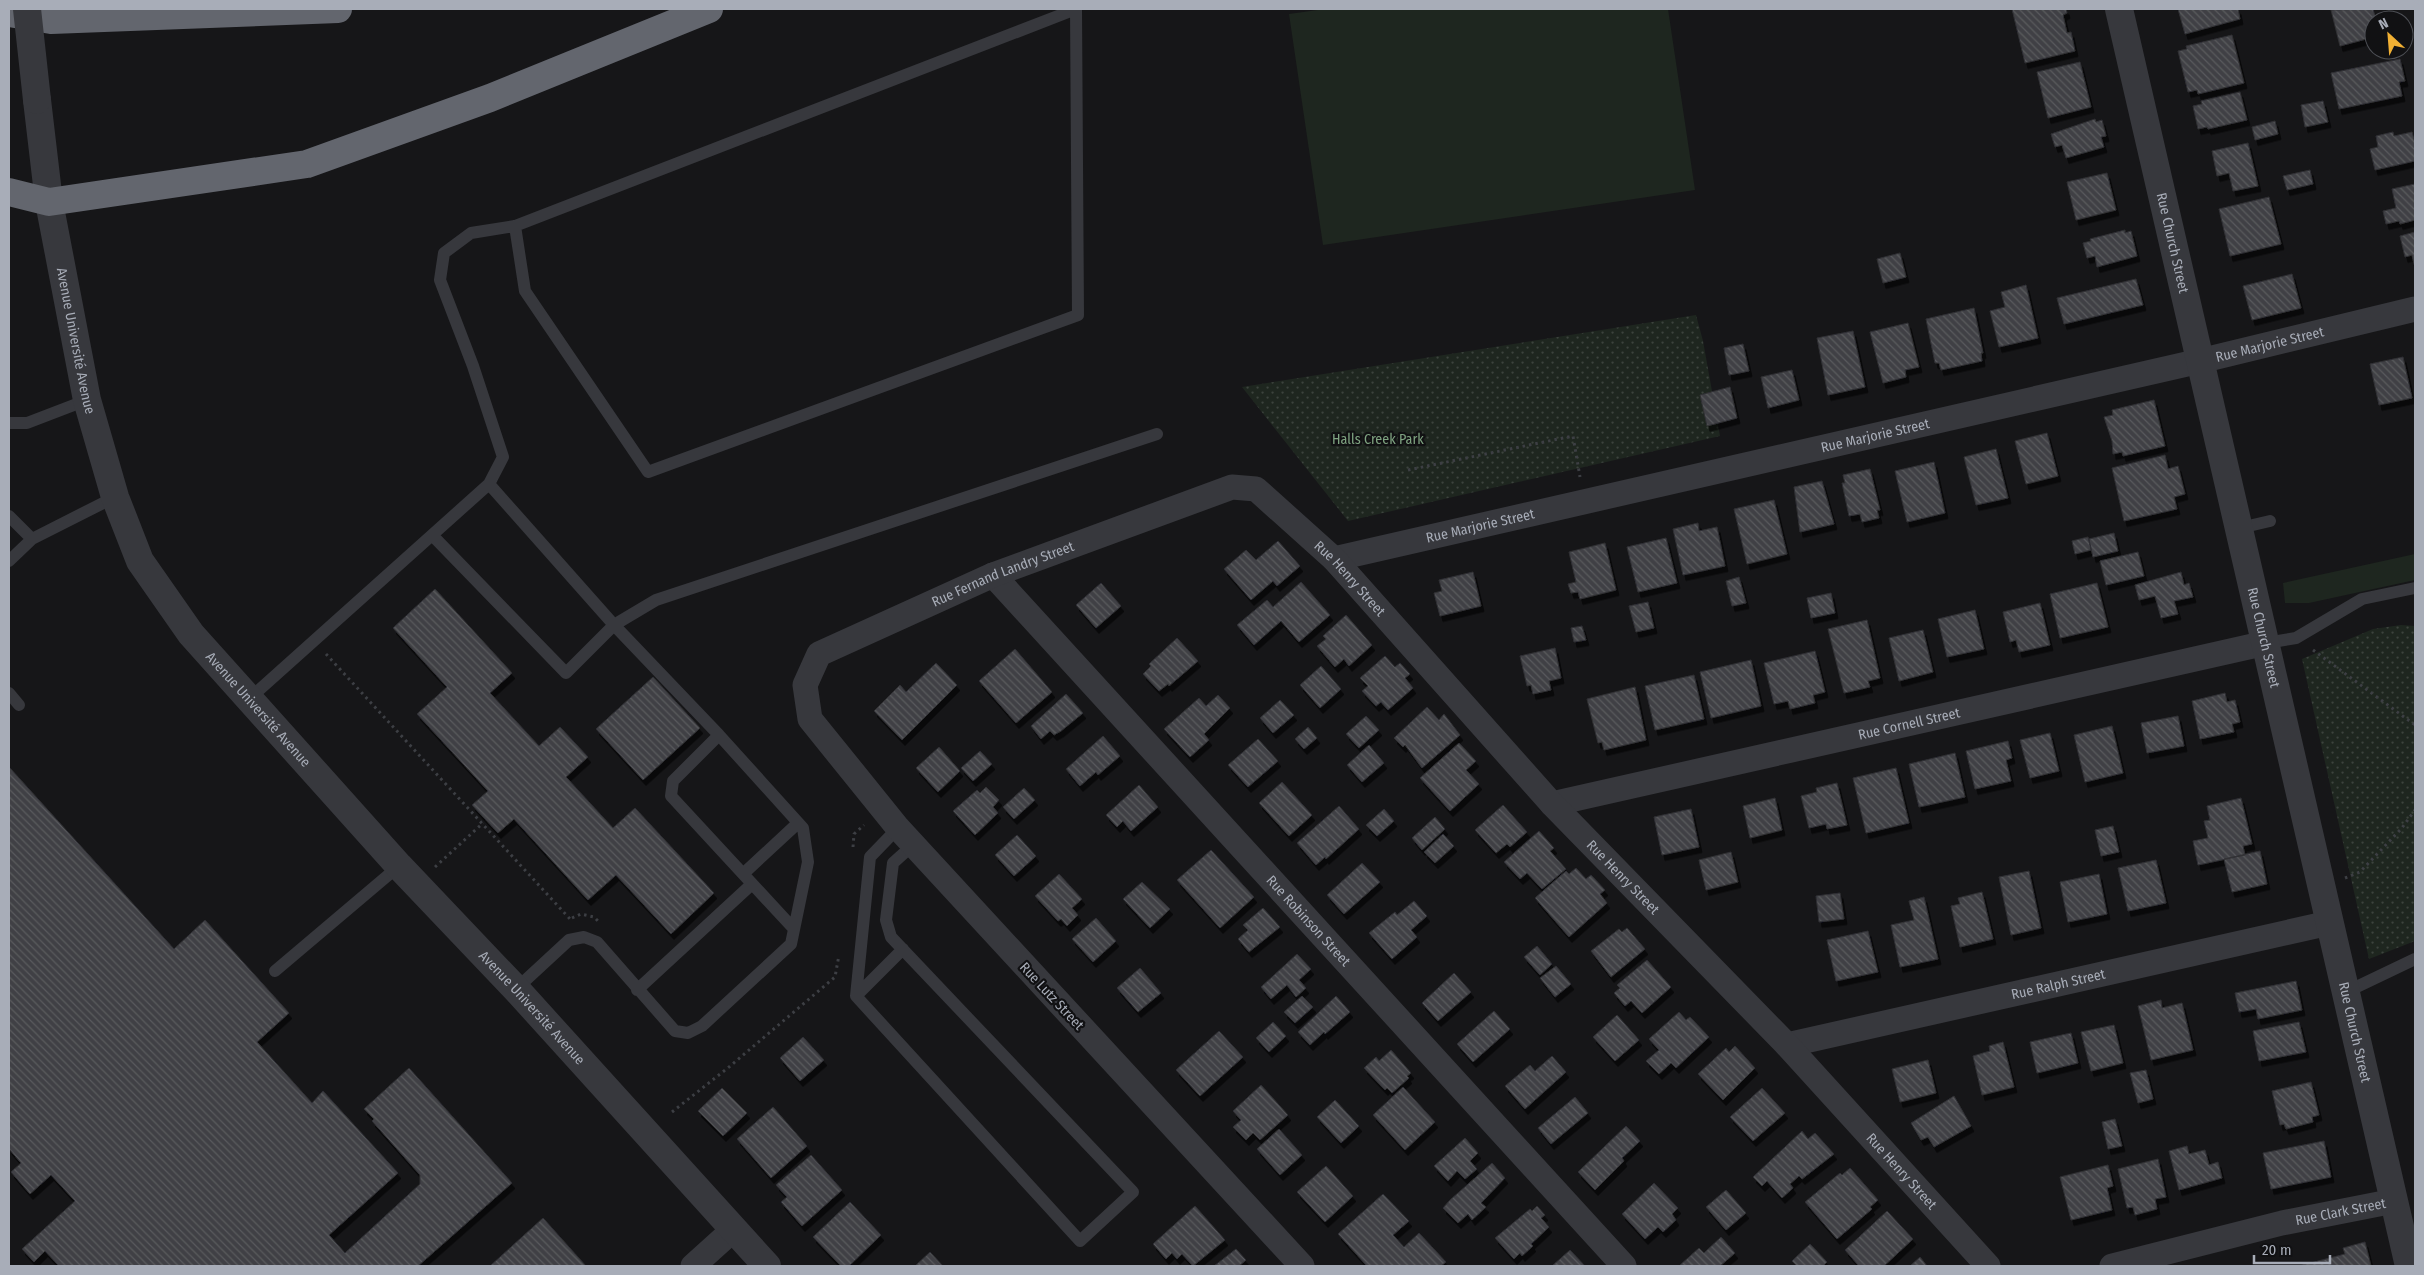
<svg xmlns="http://www.w3.org/2000/svg" width="2424" height="1275" font-family="'Fira Sans Condensed',sans-serif">
<style>
.grass{fill:#1e261f}
.park{fill:url(#park-dots)}
.building{fill:url(#building-back-hatch);stroke:#303034;filter:url(#shadow)}
.lines{fill:none;stroke-linecap:round;stroke-linejoin:round}
.path{stroke:#3d3f44;stroke-width:3;stroke-dasharray:2.5 4;stroke-linecap:butt}
.service{stroke:#37383d;stroke-width:12}
.minor{stroke:#37383d;stroke-width:25}
.tertiary{stroke:#37383d;stroke-width:28}
.motorway{stroke:#63666e;stroke-width:28}
.tertiary-bridge{stroke:#37383d;stroke-width:28}
.labels{text-anchor:middle;stroke-width:4.5;stroke-linejoin:round;paint-order:stroke}
.street-label{font-size:14px;fill:#a8adb8;stroke:#111113}
.park-label{font-size:14px;fill:#7fa381;stroke:#111113}
</style>
<defs>
<pattern id="park-dots" width="8" height="8" patternUnits="userSpaceOnUse" patternTransform="scale(1.25)"><rect width="8" height="8" fill="#1e261f"/><path d="M2 2h.1M6 6h.1" fill="none" stroke="#3c433d" stroke-width="1.8" stroke-linecap="round"/></pattern>
<pattern id="building-back-hatch" width="6" height="6" patternUnits="userSpaceOnUse" patternTransform="scale(1.25)"><rect width="6" height="6" fill="#404145"/><path d="M-1 5l2 2M0 0l6 6M5-1l2 2" fill="none" stroke="#595a5e"/></pattern>
<filter id="shadow"><feDropShadow dx="3" dy="5.5" stdDeviation="0" flood-color="#0009"/></filter>
</defs>
<rect width="100%" height="100%" fill="#161618"/>
<path class="grass" d="M1325 9H1668L1695 190 1323 245 1289 14Z
M2415 554V580L2309 603H2285L2283 583Z"/>
<path class="park" d="M1696 315 1703 341 1720 436 1348 521 1242 387Z
M2401 625 2415 626V941L2369 959 2302 659 2373 629Z"/>
<path class="building" d="M2012 9H2066L2067 13 2063 15 2067 33 2071 32 2075 51 2025 63Z
M2178 9H2238L2240 19 2185 34Z
M2373 9 2376 20H2374V37L2340 46 2331 10Z
M2232 35 2244 83 2198 94 2197 90 2188 92 2178 51 2187 49 2186 46Z
M2400 59 2405 81 2399 82 2402 96 2339 109 2331 73Z
M2080 62 2091 107 2048 118 2037 72Z
M2240 92 2247 120 2208 129 2207 127 2198 129 2193 106 2202 104 2201 101Z
M2323 101 2328 122 2305 127 2301 105Z
M2095 119 2096 122 2102 120 2106 136 2101 137 2104 147 2066 158 2062 145 2055 147 2051 134Z
M2275 121 2278 134 2255 140 2252 127Z
M2393 132 2394 136 2412 132 2415 143V161L2375 170 2370 149 2378 147 2376 136Z
M2248 143 2258 186 2233 191 2229 173 2217 176 2212 151Z
M2310 170 2313 184 2287 190 2283 176Z
M2107 173 2116 210 2076 220 2067 182Z
M2415 184V220L2400 224 2399 221 2386 224 2383 211 2396 208 2392 189Z
M2269 197 2281 244 2230 256 2219 209Z
M2125 230V233L2131 231 2137 256 2097 267 2095 256 2087 258 2083 243 2091 241 2090 239Z
M2415 232V268L2412 255 2405 257 2400 236Z
M1900 253 1906 277 1883 283 1877 259Z
M2292 274 2301 308 2252 320 2243 286Z
M2136 279 2143 305 2064 324 2057 298Z
M2026 285 2038 338 1999 347 1990 311 2005 307 2001 292Z
M1974 308 1983 353H1981L1982 361 1941 370 1939 363H1935L1926 319Z
M1908 323 1919 367 1905 370 1906 377 1883 383 1870 332Z
M1853 331 1865 387 1828 395 1817 338Z
M1743 344 1749 371 1729 375 1724 348Z
M2403 357 2412 398 2379 405 2370 364Z
M1792 370 1799 400 1768 408 1761 377Z
M1730 387 1737 418 1707 426 1700 395Z
M2154 400 2165 446 2123 456 2122 452 2113 454 2112 441 2104 417 2113 415 2112 410Z
M2047 433 2058 476 2026 484 2015 441Z
M1996 449 2008 498 1976 505 1964 457Z
M2165 455 2168 469 2178 466 2185 494 2174 497 2177 509 2124 521 2112 468Z
M1934 462 1945 513 1907 522 1895 471Z
M1870 469 1880 510H1877L1879 518 1862 522 1860 514 1849 516 1842 483H1845L1843 475Z
M1822 481 1834 524 1800 532 1794 487Z
M1774 500 1787 554 1747 564 1734 509Z
M1698 523 1699 531 1717 527 1725 566 1683 575 1673 529Z
M2114 533 2118 551 2093 557 2089 539Z
M2088 537 2091 550 2075 554 2072 541Z
M1666 538 1677 583 1638 592 1627 547Z
M1278 541 1300 566 1277 586 1273 581 1251 600 1224 569 1246 550 1256 560Z
M1605 543 1616 590 1580 599 1578 592 1571 593 1568 584 1576 582 1569 552Z
M2138 552 2144 576 2106 585 2100 561Z
M1473 572 1481 606 1440 616 1434 593 1442 591 1439 580Z
M2181 572 2184 585 2189 583 2193 597 2174 601 2178 614 2161 618 2155 596 2139 600 2135 585Z
M1739 577 1746 603 1732 606 1726 581Z
M1301 582 1330 615 1299 642 1281 621 1254 645 1237 625 1267 600 1273 607Z
M1101 583 1121 606 1096 628 1076 605Z
M2097 583 2108 627 2060 638 2050 594Z
M435 589 512 673 490 693 539 746 560 727 588 757 566 777 613 828 635 808 714 893 671 934 616 875 588 900 514 819 498 833 472 805 488 791 417 714 447 687 393 628Z
M1831 593 1835 613 1811 618 1807 598Z
M1648 602 1654 628 1636 632 1629 606Z
M2040 603 2050 645 2019 652 2016 640 2010 642 2003 612Z
M1975 610 1984 649 1947 657 1938 619Z
M1346 615 1372 645 1349 666 1344 659 1335 667 1317 646 1326 639 1323 636Z
M1867 620 1880 678 1868 681 1870 687 1844 693 1828 629Z
M1582 626 1586 640 1574 642 1571 628Z
M1923 630 1933 672 1899 681 1889 638Z
M1177 638 1198 661 1169 686 1168 684 1159 691 1143 674 1151 666 1149 664Z
M1555 648 1561 678 1549 681 1551 690 1533 694 1531 685 1527 686 1520 656Z
M1015 649 1052 692 1016 723 979 681Z
M1815 651 1825 692 1813 695 1815 703 1790 709 1788 701 1774 704 1764 663Z
M1385 656 1395 667 1400 663 1410 674 1405 678 1413 688 1388 710 1381 702 1376 706 1362 691 1368 686 1360 678Z
M1751 660 1761 706 1711 718 1700 672Z
M936 663 957 685 902 740 874 711 900 685 906 692Z
M1321 666 1341 689 1320 708 1300 685Z
M1694 675 1704 719 1655 730 1645 686Z
M653 677 700 728 643 780 596 729Z
M1635 687 1646 740 1604 750 1602 742 1598 743 1587 699Z
M2225 693 2227 702 2235 700 2240 722 2232 724 2234 732 2200 739 2192 701Z
M1066 694 1083 713 1061 731 1054 735 1050 731 1041 739 1031 726Z
M1218 695 1230 708 1204 734 1209 740 1190 757 1164 729 1199 698 1206 706Z
M1280 700 1294 715 1273 733 1260 718Z
M1427 707 1439 720 1444 714 1460 735 1422 768 1405 745 1403 747 1394 738Z
M1366 716 1379 730 1359 748 1346 734Z
M2178 716 2184 746 2147 753 2141 723Z
M2112 726 2123 773 2085 782 2074 735Z
M1308 727 1317 738 1304 749 1295 739Z
M2050 733 2059 771 2030 778 2020 740Z
M1103 736 1120 756 1098 775 1096 772 1080 786 1066 769Z
M1258 739 1278 761 1248 787 1228 765Z
M2008 741 2012 758 2006 760 2011 781 1975 789 1966 751Z
M1459 743 1476 761 1466 770 1479 784 1450 811 1420 778Z
M1369 745 1384 763 1362 782 1347 765Z
M939 747 960 771 938 792 916 768Z
M980 751 992 764 973 781 961 768Z
M1955 753 1965 797 1919 807 1909 764Z
M9 767 174 949 205 920 289 1013 257 1042 312 1103 323 1091 398 1173 329 1235 345 1253 420 1184V1175L372 1121 374 1119 364 1109 409 1068 512 1183 418 1266H59L45 1251 34 1262 22 1249 75 1201 51 1175 30 1194 11 1172 21 1163 9 1149Z
M1896 768 1909 823 1866 833 1853 778Z
M1282 782 1312 815 1289 836 1259 803Z
M1837 783 1847 825 1827 829 1826 824 1809 828 1801 796 1817 792 1816 788Z
M1139 785 1158 807 1131 831 1123 821 1117 827 1106 815Z
M986 787 999 800 993 807 998 813 975 835 953 811 977 790 980 793Z
M1024 788 1035 800 1014 819 1003 807Z
M1775 798 1782 830 1750 838 1743 806Z
M2241 798 2252 844 2243 846 2245 855 2198 865 2193 841 2208 838 2204 821 2210 820 2207 806Z
M1503 805 1527 832 1510 847 1507 844 1496 853 1475 830Z
M1339 806 1359 829 1326 859 1325 857 1316 865 1297 843Z
M1384 809 1394 821 1377 836 1366 825Z
M1691 809 1699 847 1662 855 1654 817Z
M1435 817 1445 829 1422 850 1412 838Z
M2113 826 2119 852 2101 856 2095 830Z
M1539 831 1554 848 1550 851 1566 869 1542 889 1527 873 1520 879 1504 862Z
M1443 834 1454 846 1435 863 1424 852Z
M1017 835 1036 856 1014 876 995 855Z
M1211 850 1254 897 1220 928 1177 880Z
M2260 851 2267 884 2232 892 2224 859Z
M1731 852 1738 882 1706 890 1699 860Z
M2156 860 2166 903 2128 911 2118 868Z
M1362 863 1380 882 1344 914 1327 895Z
M1576 868 1586 879 1591 875 1605 890 1600 894 1607 903 1569 937 1535 898 1566 871 1569 874Z
M2029 871 2041 928 2011 935 1999 877Z
M1059 874 1082 899 1072 908 1078 915 1067 926 1061 919 1058 921 1035 896Z
M2099 874 2107 914 2068 922 2060 882Z
M1142 882 1170 909 1150 928 1123 899Z
M1982 892 1993 939 1960 947 1951 906 1960 904 1958 898Z
M1840 893 1844 919 1819 922 1816 896Z
M1924 897 1938 959 1900 967 1891 925 1914 920 1909 901Z
M1414 901 1427 916 1411 930 1417 937 1392 959 1369 933 1395 912 1397 915Z
M1263 908 1280 927 1249 952 1238 939 1248 930 1243 925Z
M1096 918 1116 941 1093 962 1072 939Z
M1627 928 1645 949 1611 977 1591 951 1619 929 1622 932Z
M1868 931 1878 972 1836 981 1827 940Z
M1537 946 1552 964 1540 975 1524 957Z
M1297 954 1311 969 1299 980 1306 988 1296 997 1287 985 1271 999 1261 987Z
M1647 960 1671 987 1642 1013 1631 1001 1625 1006 1614 993 1620 988 1617 985Z
M1556 966 1571 984 1555 997 1540 978Z
M1140 968 1161 993 1138 1012 1117 988Z
M1454 973 1471 992 1438 1021 1422 1003Z
M2296 981 2302 1010 2258 1019 2256 1009 2239 1012 2235 993Z
M1302 996 1313 1007 1295 1023 1284 1012Z
M1336 996 1350 1012 1325 1034 1324 1032 1310 1045 1298 1032Z
M2161 1000 2162 1008 2182 1003 2193 1050 2151 1060 2138 1006Z
M1494 1011 1510 1029 1473 1062 1457 1044Z
M1679 1012 1686 1020 1690 1017 1709 1037 1676 1068 1671 1063 1659 1074 1646 1061 1659 1050 1649 1039Z
M1617 1015 1639 1040 1615 1061 1593 1037Z
M1273 1022 1286 1036 1269 1052 1256 1038Z
M2299 1022 2306 1052 2259 1061 2253 1031Z
M2114 1025 2123 1063 2091 1071 2081 1032Z
M1219 1031 1243 1057 1200 1096 1176 1070Z
M2071 1033 2078 1063 2037 1073 2030 1042Z
M803 1037 824 1060 800 1081 780 1058Z
M2003 1042 2014 1087 1982 1095 1973 1056 1990 1051 1989 1046Z
M1735 1046 1755 1068 1723 1100 1698 1074 1726 1048 1729 1052Z
M1391 1050 1411 1073 1407 1076 1409 1078 1392 1093 1387 1088 1385 1090 1364 1068 1376 1057 1379 1061Z
M1552 1056 1566 1072 1525 1109 1505 1086 1530 1065 1535 1071Z
M1928 1060 1936 1093 1900 1102 1892 1069Z
M2146 1070 2153 1099 2138 1103 2130 1073Z
M2311 1082 2319 1115 2312 1117 2313 1122 2286 1129 2284 1124 2280 1125 2272 1091Z
M1261 1085 1288 1115 1260 1140 1253 1133 1246 1140 1233 1127 1241 1120 1233 1111Z
M1403 1087 1435 1122 1405 1150 1373 1115Z
M722 1088 747 1113 723 1136 698 1111Z
M1762 1088 1785 1113 1753 1141 1730 1117Z
M1954 1096 1971 1126 1934 1147 1928 1137 1921 1140 1911 1123Z
M1575 1097 1588 1113 1551 1144 1538 1128Z
M1335 1100 1359 1126 1341 1143 1317 1117Z
M773 1107 807 1146 771 1178 737 1139Z
M2115 1119 2122 1146 2108 1149 2102 1122Z
M1626 1126 1640 1141 1622 1158 1624 1161 1595 1190 1578 1172Z
M1279 1129 1302 1155 1280 1175 1257 1149Z
M1802 1131 1808 1139 1815 1133 1834 1154 1802 1179 1799 1176 1790 1184 1793 1188 1782 1198 1767 1181 1762 1186 1753 1177Z
M1465 1138 1478 1153 1470 1161 1477 1169 1465 1179 1457 1171 1448 1181 1434 1166Z
M2324 1141 2331 1177 2271 1189 2263 1153Z
M2187 1146 2189 1154 2205 1150 2209 1165 2218 1162 2222 1178 2179 1190 2169 1151Z
M811 1155 842 1190 802 1226 781 1202 787 1197 776 1185Z
M2158 1159 2166 1197 2155 1199 2157 1209 2135 1215 2133 1207 2127 1208 2118 1169Z
M1492 1163 1505 1178 1481 1203 1486 1207 1472 1220 1468 1214 1458 1223 1443 1208 1450 1200Z
M2108 1165 2113 1186 2107 1188 2112 1210 2071 1220 2060 1177Z
M1326 1166 1353 1196 1325 1222 1297 1192Z
M1850 1168 1878 1200 1870 1207 1872 1209 1837 1239 1805 1202 1840 1173 1842 1175Z
M1654 1183 1678 1208 1672 1214 1676 1220 1663 1232 1658 1227 1645 1239 1622 1214Z
M1726 1190 1746 1213 1726 1230 1706 1207Z
M1383 1194 1409 1221 1393 1235 1404 1247 1419 1233 1446 1262 1441 1266H1367L1338 1234Z
M850 1202 881 1235 849 1266H841L813 1237Z
M1195 1206 1225 1240 1193 1266 1182 1254 1177 1259 1172 1253 1166 1259 1153 1244Z
M1537 1206 1545 1215 1541 1218 1549 1227 1531 1244 1533 1246 1522 1256 1520 1253 1514 1259 1495 1238 1530 1209 1532 1211Z
M1887 1211 1913 1239 1884 1266H1859L1845 1250Z
M543 1218 586 1266H490Z
M1721 1237 1735 1253 1720 1266H1679L1699 1248 1704 1253Z
M2365 1242 2371 1266H2299L2345 1254 2343 1248Z
M1810 1244 1827 1262 1823 1266H1797L1792 1261Z
M1236 1249 1246 1260 1239 1266H1214Z
M1570 1250 1585 1266H1552Z
M930 1252 943 1266H915Z
M1920 1257 1927 1266H1910Z"/>
<g class="lines">
<path class="path" d="M1408 470 1573 436 1580 477
M2313 650 2415 725
M326 654 570 919
M853 847 854 834 864 825
M435 867 483 823
M2345 878 2360 872 2401 829 2415 810
M572 918 581 914 594 917 598 921
M672 1112 729 1067 835 977 839 955"/>
<path class="service" d="M9 423H27L87 400
M489 484 614 625 719 735 803 828 808 862 791 944 702 1026 688 1033 675 1031 597 942 584 937 569 940 516 989
M9 516 32 539
M2240 528 2270 521
M433 536 566 673 614 625 656 600 1157 434
M9 561 32 539 115 497
M2266 643 2296 638 2362 599 2415 588
M9 693 19 705
M249 699 489 484 503 457 473 366 440 280 444 253 471 233 515 226 1076 9 1078 315 648 472 525 291 515 226
M719 735 673 781 671 796 794 929
M898 828 870 857 856 996 1080 1241 1133 1192 891 937 886 920 893 863 913 845
M743 874 798 823
M275 971 399 866
M637 990 752 884
M2346 992 2415 959
M856 996 903 949"/>
<g class="minor">
<path id="s1" d="M1334 559 2200 361 2415 309"/>
<path id="s2" d="M993 575 1624 1266"/>
<path id="s3" d="M1552 804 2266 643"/>
<path id="s4" d="M1787 1045 2329 923"/>
<path d="M693 1266 734 1229"/>
<path id="s5" d="M1302 1266 898 828 810 719 805 685 819 654 993 575 1232 487 1256 489 1334 559 1552 804 1787 1045 1988 1266"/>
<path id="s6" d="M2112 1266 2282 1223 2394 1201"/>
</g>
<g class="tertiary">
<path id="s7" d="M2119 9 2409 1266"/>
<path id="s8" d="M37 100 49 202 87 400 115 497 140 561 191 634 399 866 516 989 767 1266"/>
</g>
<path class="motorway" d="M9 13 51 20 338 9
M9 192 49 202 307 164 490 98 709 9"/>
<path class="tertiary-bridge" d="M27 9 37 100"/>
</g>
<g class="labels">
<g class="street-label">
<text dy="5" stroke="none"><textPath href="#s7" startOffset="240">Rue Church Street</textPath></text>
<text dy="5" stroke="none"><textPath href="#s8" startOffset="244">Avenue Université Avenue</textPath></text>
<text dy="5" stroke="none"><textPath href="#s1" startOffset="960">Rue Marjorie Street</textPath></text>
<text dy="5" stroke="none"><textPath href="#s1" startOffset="555">Rue Marjorie Street</textPath></text>
<text dy="5" stroke="none"><textPath href="#s1" startOffset="150">Rue Marjorie Street</textPath></text>
<text dy="5" stroke="none"><textPath href="#s5" startOffset="1005">Rue Fernand Landry Street</textPath></text>
<text dy="5" stroke="none"><textPath href="#s5" startOffset="1404">Rue Henry Street</textPath></text>
<text dy="5" stroke="none"><textPath href="#s7" startOffset="645">Rue Church Street</textPath></text>
<text dy="5" stroke="none"><textPath href="#s8" startOffset="664">Avenue Université Avenue</textPath></text>
<text dy="5" stroke="none"><textPath href="#s3" startOffset="366">Rue Cornell Street</textPath></text>
<text dy="5" stroke="none"><textPath href="#s5" startOffset="1809">Rue Henry Street</textPath></text>
<text dy="5" stroke="none"><textPath href="#s2" startOffset="468">Rue Robinson Street</textPath></text>
<text dy="5" stroke="none"><textPath href="#s4" startOffset="278">Rue Ralph Street</textPath></text>
<text transform="translate(1052 996) rotate(47)" y="5">Rue Lutz Street</text>
<text dy="5" stroke="none"><textPath href="#s8" startOffset="1069">Avenue Université Avenue</textPath></text>
<text dy="5" stroke="none"><textPath href="#s7" startOffset="1050">Rue Church Street</textPath></text>
<text dy="5" stroke="none"><textPath href="#s5" startOffset="2214">Rue Henry Street</textPath></text>
<text dy="5" stroke="none"><textPath href="#s6" startOffset="235">Rue Clark Street</textPath></text>
</g>
<g class="park-label">
<text x="1378" y="444">Halls Creek Park</text>
</g>
</g>
<rect width="2424" height="1275" fill="none" stroke="#a8adb8" stroke-width="20"/>
<g transform="translate(2389 35) rotate(334)"><circle r="24" fill="#111113" stroke="#4d4f55"/>
<path d="M0-4L9 19L0 12L-9 19Z" fill="#f2b134"/>
<text y="-8" font-size="14" font-weight="bold" text-anchor="middle" fill="#a8adb8">N</text>
</g>
<path d="M2254 1255v8h76v-8" fill="none" stroke="#a8adb8" stroke-width="2.5"/>
<text x="2262" y="1255" font-size="15" fill="#a8adb8" stroke="#111113" stroke-width="4" paint-order="stroke">20 m</text>
</svg>
